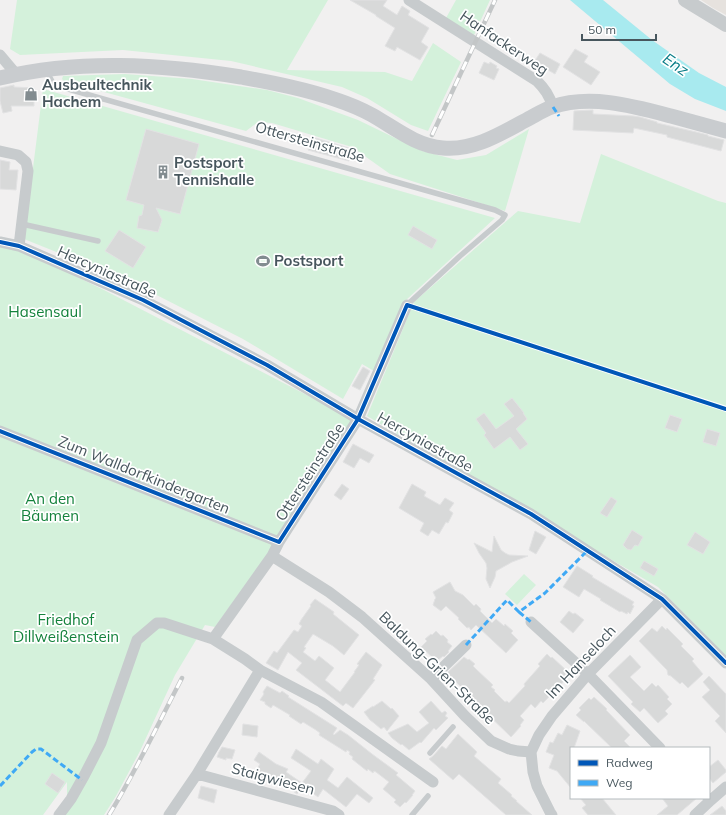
<svg xmlns="http://www.w3.org/2000/svg" width="726" height="815" font-family="Mulish,sans-serif">
<style>
.commercial{fill:#e6e2de}
.green{fill:#d4f1db}
.water{fill:#a8eaef}
.building{fill:#d8d9d9;stroke:#e2e2e3}
.lines{fill:none;stroke-linecap:round;stroke-linejoin:round}
.service{stroke:#c7cbcd;stroke-width:5.5}
.minor{stroke:#c7cbcd;stroke-width:11}
.tertiary{stroke:#c7cbcd;stroke-width:14}
.secondary{stroke:#c9cccf;stroke-width:15}
.rail-casing{stroke:#c3c6c7;stroke-width:4.5}
.rail{stroke:#fff;stroke-width:3;stroke-dasharray:9;stroke-linecap:butt}
.quiet{stroke:#3fa9f5;stroke-width:3;stroke-dasharray:6 3;stroke-linecap:butt}
.cycleway-casing{stroke:#fff;stroke-width:6}
.cycleway{stroke:#0057b8;stroke-width:4}
.labels{text-anchor:middle;stroke-width:3.5;stroke-linejoin:round;paint-order:stroke}
.street-label{font-size:15px;fill:#47565d;stroke:#fff}
.poi-label{font-size:15px;font-weight:bold;fill:#47565d;stroke:#fff;text-anchor:start}
.park-label{font-size:15px;fill:#14823c;stroke:#fff}
.water-label{font-size:16px;font-style:italic;fill:#0a7e88;stroke:#fff}
</style>
<rect width="100%" height="100%" fill="#f1f0f0"/>
<path class="commercial" d="M701 0H726V15L713 8Z"/>
<path class="green" d="M17 0H328L287 70 385 72 412 81 433 43 461 62 428 131 411 125 367 98 342 87 231 61 123 50 20 55 10 49Z
M456 0H490L474 35 446 18Z
M125 74 192 79 267 90 298 98 358 120 422 151 457 160 486 155 529 129 505 211 390 174 352 147 272 123 258 122 246 131 64 81 62 79 63 76Z
M43 89 495 218 405 301 374 371 362 364 343 399 243 339 131 282 24 239Z
M601 154 718 201 726 203V656L658 587 367 416 414 302 518 211 580 223Z
M0 246 19 249 104 290 355 420 277 539 0 429Z
M0 433 274 545 215 627 205 625 175 675 140 751 116 796 104 815H55L67 796V782L43 815H0Z
M524 574 536 585 517 605 505 594Z"/>
<path class="water" d="M570 0H603L652 40 699 73 726 87V111L695 99 670 84Z"/>
<path class="building" d="M350 0H387L383 6 397 15 402 6 410 11 408 15 429 28 421 42 428 47 420 60 397 47 395 51 385 46 395 28 376 16V15Z
M575 49 588 56 584 62 600 72 591 85 563 67Z
M540 53 560 64 555 74 534 62Z
M484 62 489 64 490 62 497 66 496 68 499 69 494 80 479 73Z
M14 85V87L34 88V106H11L12 111 3 113 0 101V88Z
M593 110V114L633 116 640 117 657 122V123L696 132 708 135V136L724 140 721 151 667 137V135L634 128 633 133 573 130 574 111Z
M146 129 199 144 180 214 156 208 162 220 158 232 137 228 139 216 142 215 144 205 126 200Z
M312 137 352 149 349 161 308 150Z
M0 160 10 162 9 170H18L16 190 0 189Z
M413 226 437 240 432 249 408 235Z
M119 230 146 247 133 268 105 251Z
M363 367 370 371 360 390 352 386Z
M512 398 524 413H523L527 419 516 429 528 444 520 450 510 437 494 449 484 435 486 433 476 419 484 413 496 429 514 416 504 404Z
M670 415 682 419 677 432 665 428Z
M707 429 720 433 716 446 703 442Z
M353 444 374 455 369 463 360 458 354 468 343 462Z
M342 484 349 489 341 500 334 495Z
M412 484 426 492 424 496 440 505 445 498 454 503 449 510 453 513 448 523 446 522 439 534 432 530 428 536 420 531 424 523 399 508Z
M611 497 617 501 607 517 600 513Z
M632 530 643 537 638 546 635 545 631 550 627 549 623 545Z
M535 531 546 537 536 554 529 550Z
M695 532 710 542 703 554 687 545Z
M494 536 501 550 505 553 509 555 528 556 512 562 496 571 495 577 490 588 486 579 487 568 486 563 479 553 474 543 492 552Z
M644 561 658 569 654 576 640 568Z
M577 566 593 576 592 577 634 602 632 605 634 606 630 614 628 612 627 614 621 611 620 612 600 600 601 599 584 589 579 597 563 587Z
M450 582 455 591 463 595 474 606 476 604 481 609 480 611 492 623 496 619 504 626 505 624 513 631 511 633 518 640 506 653 476 625 471 630 469 627 467 628 458 619 459 618 446 606 441 611 433 605 435 599 436 598 433 592Z
M315 599 334 612 333 614 359 635 344 655 333 646 313 634 304 647 306 648 303 652 315 661 319 656 334 668 325 680 340 692 355 672H354L359 665 357 664 366 652 382 665 373 679 375 680 353 708 346 703 343 706 296 670 302 663 288 652 278 670 266 663 274 651 277 653 294 630 298 632 302 626 299 624 301 620 311 606 310 605Z
M569 611 573 614 575 613 584 620 573 633 560 622Z
M662 626 666 630 667 628 683 644 681 646 694 659 692 661 703 674 688 688 682 682 680 684 671 676 668 675 667 670 639 641 652 628 657 632Z
M436 631 441 636 443 635 448 640 447 642 452 646 448 651 449 652 444 657 443 656 438 660 434 656 433 658 421 647 427 641 425 639 431 634 432 635Z
M547 654 551 658 552 657 567 671 565 672 569 676 543 703 541 701 535 708 531 704 520 716 524 720 520 725 521 726 511 737 480 707 479 708 468 698 470 696 447 673 464 657 468 660 469 659 475 664 473 666 477 670 493 685 491 687 495 690 494 691 505 702 507 701 509 703 525 686 524 684 540 666 538 664Z
M630 655 641 667 630 677 644 691 652 683 656 687 658 685 669 697 667 699 672 704 665 711 668 714 658 723 644 708 640 712 631 704 633 702 608 676Z
M709 676 726 694V733L715 721 720 716 702 697 710 690 703 682Z
M267 686 280 693 282 691 289 696 288 697 337 728 333 734 334 735 340 730 348 735 372 754 398 773 396 775 415 791 412 795H413L406 803 405 802 400 807 394 802 396 800 383 789 389 782 376 772 374 771 373 773 368 769 367 771 352 759 353 757 349 754 350 752 347 750 346 752 319 735 320 733 316 730 303 722 301 724 289 716 290 715 273 705 271 708 265 704V702L260 700 264 694 263 692Z
M594 697 607 709 606 710 630 735 624 741 631 748H612L584 721V722L576 715 581 710 579 708 589 698 591 700Z
M382 701 391 709 392 708 399 716 387 731 384 727 381 729 374 723 370 720 364 712 373 706V707Z
M431 701 442 713 445 711 447 713 445 716 448 718 436 730 434 728 421 743 420 742 409 750 402 744 401 745 392 738 388 733 408 724 417 732 429 723 419 712Z
M243 724 258 726 257 737 242 735Z
M567 725 580 731 574 748H571V788L557 771 549 768 554 755 546 752 550 742 553 743 558 733 562 735Z
M458 734 477 752 474 756 501 779 498 783 512 795 511 796 517 801H516L532 815H506L459 774 453 780 429 759 433 756 442 746 446 749Z
M222 747 235 750 232 759 226 758V760L217 757 219 752Z
M296 749 318 764 321 759 334 769 327 780 338 788 347 777 373 798 369 803 357 794 346 807 323 789 318 797 303 786 297 794 280 782 278 785 267 778 266 781 254 774 260 764 254 760 259 752 276 764 288 769 286 772 302 783 311 771 291 758Z
M718 760 726 770V772L713 783 709 778V767Z
M52 773 65 782 58 793 45 784Z
M201 786 217 790 214 803 198 798Z
M580 798H602L616 815H588L582 808 586 805Z
M662 798H697L677 815H657L668 806Z
M722 806 726 811V815H710Z"/>
<g class="lines">
<path class="service" d="M47 72 54 85 495 210 505 215 502 220 460 256 407 305
M22 224 98 241
M430 753 453 727
M412 815 428 796"/>
<path class="minor" d="M409 0 537 81C545 89 549 95 553 107
M0 55 16 74
M0 151 18 155 26 162 28 171 19 246
M0 242 19 246 143 300 267 365 358 419 531 514 662 599 726 663
M0 431 279 542
M272 556 329 592 362 617 431 679 465 716 491 741 509 749 518 751 531 752
M531 622 588 674 660 748
M213 639 272 556 279 542 358 419 407 305
M260 670 321 702 433 782
M431 679 466 645
M197 774 333 811 339 815
M711 800 726 787
M59 815 71 799 84 776 101 743 137 640 157 623H164L213 639 245 659 260 670 197 774 169 815
M552 815 550 812 537 786 533 772 531 752 539 735 552 716 588 674 662 599
M695 815 711 800 708 798"/>
<path class="tertiary" d="M685 0 726 25"/>
<path class="secondary" d="M0 78C79 59 161 64 241 77 273 83 306 89 337 100 349 104 361 109 372 115 395 128 416 146 443 148 474 151 502 133 528 119 536 115 543 110 552 107 590 94 633 106 671 116 689 121 708 126 726 131"/>
<g class="rail-casing">
<path id="rail" d="M432 135 495 0
M109 815C136 771 158 724 182 678"/>
</g>
<use href="#rail" class="rail"/>
<path class="quiet" d="M553 107 559 116
M519 612 531 622
M466 645 507 600 519 612 545 593 587 551
M0 786 32 752 36 749H41L82 780"/>
<g class="cycleway-casing">
<path id="cycleway" d="M0 242 19 246 143 300 267 365 358 419 531 514 662 599 726 663
M0 431 279 542 358 419 407 305 726 409"/>
</g>
<use href="#cycleway" class="cycleway"/>
</g>
<defs>
<g id="shop-bare" transform="scale(1.08)"><path d="M-5-2.5h2.3a2.7 3.5 0 0 1 5.4 0H5L5.5 6h-11ZM-1.5-2.5h3a1.5 2.3 0 0 0-3 0Z" fill="#828c90" stroke="#fff" stroke-width="2.5" paint-order="stroke"/></g>
<g id="building-bare" transform="scale(1.08)"><path d="M-4-6H4V6H1V3H-1V6H-4ZM-2.5-4.3h1.7v1.8h-1.7ZM.8-4.3h1.7v1.8H.8ZM-2.5-1h1.7V.8h-1.7ZM.8-1h1.7V.8H.8Z" fill="#828c90" stroke="#fff" stroke-width="2.5" paint-order="stroke"/></g>
<g id="stadium-bare" transform="scale(1.08)"><path d="M0-5a6.5 5 0 1 0 0 10a6.5 5 0 1 0 0-10ZM-3.5-1.8h7v3.6h-7Z" fill="#828c90" stroke="#fff" stroke-width="2.5" paint-order="stroke"/></g>
</defs>
<g fill-rule="evenodd">
<use href="#shop-bare" x="31" y="94"/>
<use href="#building-bare" x="163" y="172"/>
<use href="#stadium-bare" x="263" y="261"/>
</g>
<g class="labels">
<g class="street-label">
<text transform="translate(504 43) rotate(34)" y="5">Hanfackerweg</text>
<text transform="translate(310 142) rotate(16)" y="5">Ottersteinstraße</text>
<text transform="translate(107 272) rotate(24)" y="5">Hercyniastraße</text>
<text transform="translate(425 442) rotate(29)" y="5">Hercyniastraße</text>
<text transform="translate(310 472) rotate(-57)" y="5">Ottersteinstraße</text>
<text transform="translate(144 475) rotate(22)" y="5">Zum Walldorfkindergarten</text>
<text transform="translate(581 662) rotate(-47)" y="5">Im Hanseloch</text>
<text transform="translate(437 668) rotate(44)" y="5">Baldung-Grien-Straße</text>
<text transform="translate(273 779) rotate(15)" y="5">Staigwiesen</text>
</g>
<g class="poi-label">
<text x="42" y="90">Ausbeultechnik<tspan x="42" dy="17">Hachem</tspan></text>
<text x="174" y="168">Postsport<tspan x="174" dy="17">Tennishalle</tspan></text>
<text x="274" y="266">Postsport</text>
</g>
<g class="park-label">
<text x="45" y="317">Hasensaul</text>
<text x="50" y="504">An den<tspan x="50" dy="17">Bäumen</tspan></text>
<text x="66" y="625">Friedhof<tspan x="66" dy="17">Dillweißenstein</tspan></text>
</g>
<g class="water-label">
<text transform="translate(676 64) rotate(34)" y="6">Enz</text>
</g>
</g>
<rect x="570" y="747" width="140" height="52" fill="#ffffff" stroke="#b5bbbe"/>
<rect x="578" y="760" width="20" height="6" fill="#0057b8" stroke="#b5bbbe"/>
<text x="606" y="767" font-size="12" fill="#47565d">Radweg</text>
<rect x="578" y="780" width="20" height="6" fill="#3fa9f5" stroke="#b5bbbe"/>
<text x="606" y="787" font-size="12" fill="#47565d">Weg</text>
<path d="M582 34v6h74v-6" fill="none" stroke="#47565d" stroke-width="2"/>
<text x="588" y="34" font-size="12" fill="#47565d" stroke="#ffffff" stroke-width="3" paint-order="stroke">50 m</text>
</svg>
